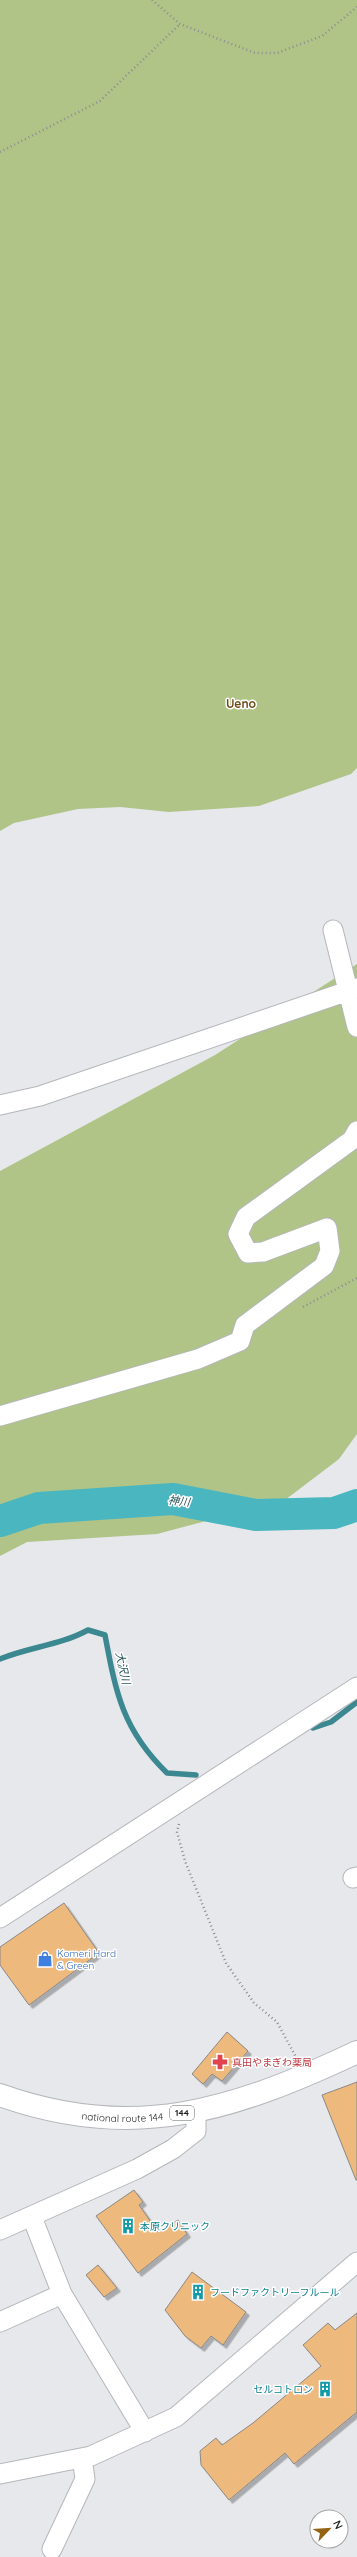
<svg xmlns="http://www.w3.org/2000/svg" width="357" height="2557" font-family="Quicksand,'Noto Sans JP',sans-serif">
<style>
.green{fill:#b0c487}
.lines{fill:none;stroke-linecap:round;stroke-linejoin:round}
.stream{stroke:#3c8890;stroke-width:5.5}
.river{stroke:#4ab6c0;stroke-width:32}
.building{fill:#eeb97c;stroke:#8b8885;filter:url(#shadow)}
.street-casing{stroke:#b4b6ba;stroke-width:21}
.highway-casing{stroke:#b4b6ba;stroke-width:24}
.path{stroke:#8c8e90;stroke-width:2.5;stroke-dasharray:1 3;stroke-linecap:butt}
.street{stroke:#fff;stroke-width:19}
.highway{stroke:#fff;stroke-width:22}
.labels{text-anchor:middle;stroke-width:3;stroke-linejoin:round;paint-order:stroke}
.shield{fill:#fff;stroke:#616262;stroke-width:1}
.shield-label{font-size:9px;font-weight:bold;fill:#1d1e1f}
.shop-label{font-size:10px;fill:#366cbe;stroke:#fff;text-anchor:start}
.health-label{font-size:10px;fill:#be3a42;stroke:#fff;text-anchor:start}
.street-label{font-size:10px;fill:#1d1e1f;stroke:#fff}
.culture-label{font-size:10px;fill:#0d838f;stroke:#fff;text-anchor:start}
.water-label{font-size:11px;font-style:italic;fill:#27565a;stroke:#fff}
.quarter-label{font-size:12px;font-weight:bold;fill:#6d4b18;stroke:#fff}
</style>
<defs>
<filter id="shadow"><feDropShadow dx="3.5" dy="3.5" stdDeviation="0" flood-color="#0004"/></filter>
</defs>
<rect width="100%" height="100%" fill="#e6e8ec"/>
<path class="green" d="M0 0H357V768L351 774 259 806 169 812 120 807 78 809 14 823 0 831Z
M357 964V1434L339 1459 285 1500 157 1534 27 1542 0 1556V1171L215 1055Z"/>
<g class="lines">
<path class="stream" d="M0 1659C29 1647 61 1645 88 1630L105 1635C116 1694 123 1730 167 1773L196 1775
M313 1728 331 1722 357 1702"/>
<path class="river" d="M0 1521 39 1508 173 1499 256 1515 334 1513 357 1505"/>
</g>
<path class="building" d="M64 1903 99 1953 29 2005 0 1965V1947Z
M227 2032 248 2051 222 2081 212 2074 203 2084 192 2074Z
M357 2082V2180H356L322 2095Z
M134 2190 143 2202 139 2205 158 2232 178 2220 187 2234 138 2273 96 2216Z
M98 2265 117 2288 104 2297 86 2275Z
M192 2272 246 2312 223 2345 211 2336 201 2348 185 2336 165 2310Z
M357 2313V2412L294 2464 285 2453 229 2500 201 2465 200 2451 216 2438 222 2445 253 2423 321 2366 303 2345 328 2323 335 2330Z"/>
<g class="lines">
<g class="street-casing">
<path id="street" d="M333 930 357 1027
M0 1105 40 1096 357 988
M0 1416 198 1359 240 1341 245 1325 324 1266 330 1251 327 1228 263 1252 248 1253 238 1234 246 1217 352 1140 357 1131
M353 1878 357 1877
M0 1918 357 1687
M32 2217 62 2294 145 2432
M0 2230 137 2169 173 2149 196 2131V2111
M0 2322 62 2294
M0 2474 91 2456 176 2417 357 2262
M52 2549 85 2479 82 2458"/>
</g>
<g class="highway-casing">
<g id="highway">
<path id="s1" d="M0 2095C134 2143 234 2110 357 2052"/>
</g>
</g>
<path class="path" d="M152 0 180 24 255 53H277L322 36 357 7
M0 152 100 101 180 24
M303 1307 357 1278
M179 1824 177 1832 185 1861 226 1963 254 2003 277 2022 297 2059"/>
<use href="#street" class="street"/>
<use href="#highway" class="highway"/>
</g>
<defs>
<g id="shop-bare" transform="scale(1.2)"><path d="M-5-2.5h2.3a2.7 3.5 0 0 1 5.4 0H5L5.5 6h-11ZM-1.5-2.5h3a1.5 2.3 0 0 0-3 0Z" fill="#3f7fe0" stroke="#fff" stroke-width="2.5" paint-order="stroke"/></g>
<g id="pharmacy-bare" transform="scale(1.2)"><path d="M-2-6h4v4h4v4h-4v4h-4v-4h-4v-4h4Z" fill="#e0444e" stroke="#fff" stroke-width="2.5" paint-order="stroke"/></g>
<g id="building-bare" transform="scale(1.2)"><path d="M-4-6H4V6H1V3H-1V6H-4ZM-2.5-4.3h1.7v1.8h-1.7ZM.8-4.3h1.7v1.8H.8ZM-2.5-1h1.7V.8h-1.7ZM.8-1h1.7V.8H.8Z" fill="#0f9aa8" stroke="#fff" stroke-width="2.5" paint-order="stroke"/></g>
</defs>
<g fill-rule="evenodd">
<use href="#shop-bare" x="45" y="1959"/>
<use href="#pharmacy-bare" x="220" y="2062"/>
<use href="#building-bare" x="128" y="2226"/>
<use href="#building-bare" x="198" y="2292"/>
<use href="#building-bare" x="325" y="2389"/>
</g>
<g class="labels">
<rect class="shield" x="170" y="2106" width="24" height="14" rx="3"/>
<g class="shield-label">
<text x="182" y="2116">144</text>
</g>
<g class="shop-label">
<text x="57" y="1957">Komeri Hard<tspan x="57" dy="12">&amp; Green</tspan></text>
</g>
<g class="health-label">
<text x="232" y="2066">真田やまぎわ薬局</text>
</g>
<g class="street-label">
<text dy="4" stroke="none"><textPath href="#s1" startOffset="125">national route 144</textPath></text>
</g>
<g class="culture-label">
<text x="140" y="2230">本原クリニック</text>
<text x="210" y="2296">フードファクトリーフルール</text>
<text x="313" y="2393" text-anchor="end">セルコトロン</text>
</g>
<g class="water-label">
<text transform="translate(179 1501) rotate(6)" y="4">神川</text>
<text transform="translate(123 1668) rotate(77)" y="4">大沢川</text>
</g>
<g class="quarter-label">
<text x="241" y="708">Ueno</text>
</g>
</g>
<g transform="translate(329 2529) rotate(65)"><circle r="19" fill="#ffffff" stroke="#a5a5a5"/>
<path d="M0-3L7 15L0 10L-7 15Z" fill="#946314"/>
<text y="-6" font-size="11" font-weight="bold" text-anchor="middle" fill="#1d1e1f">N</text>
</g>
</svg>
